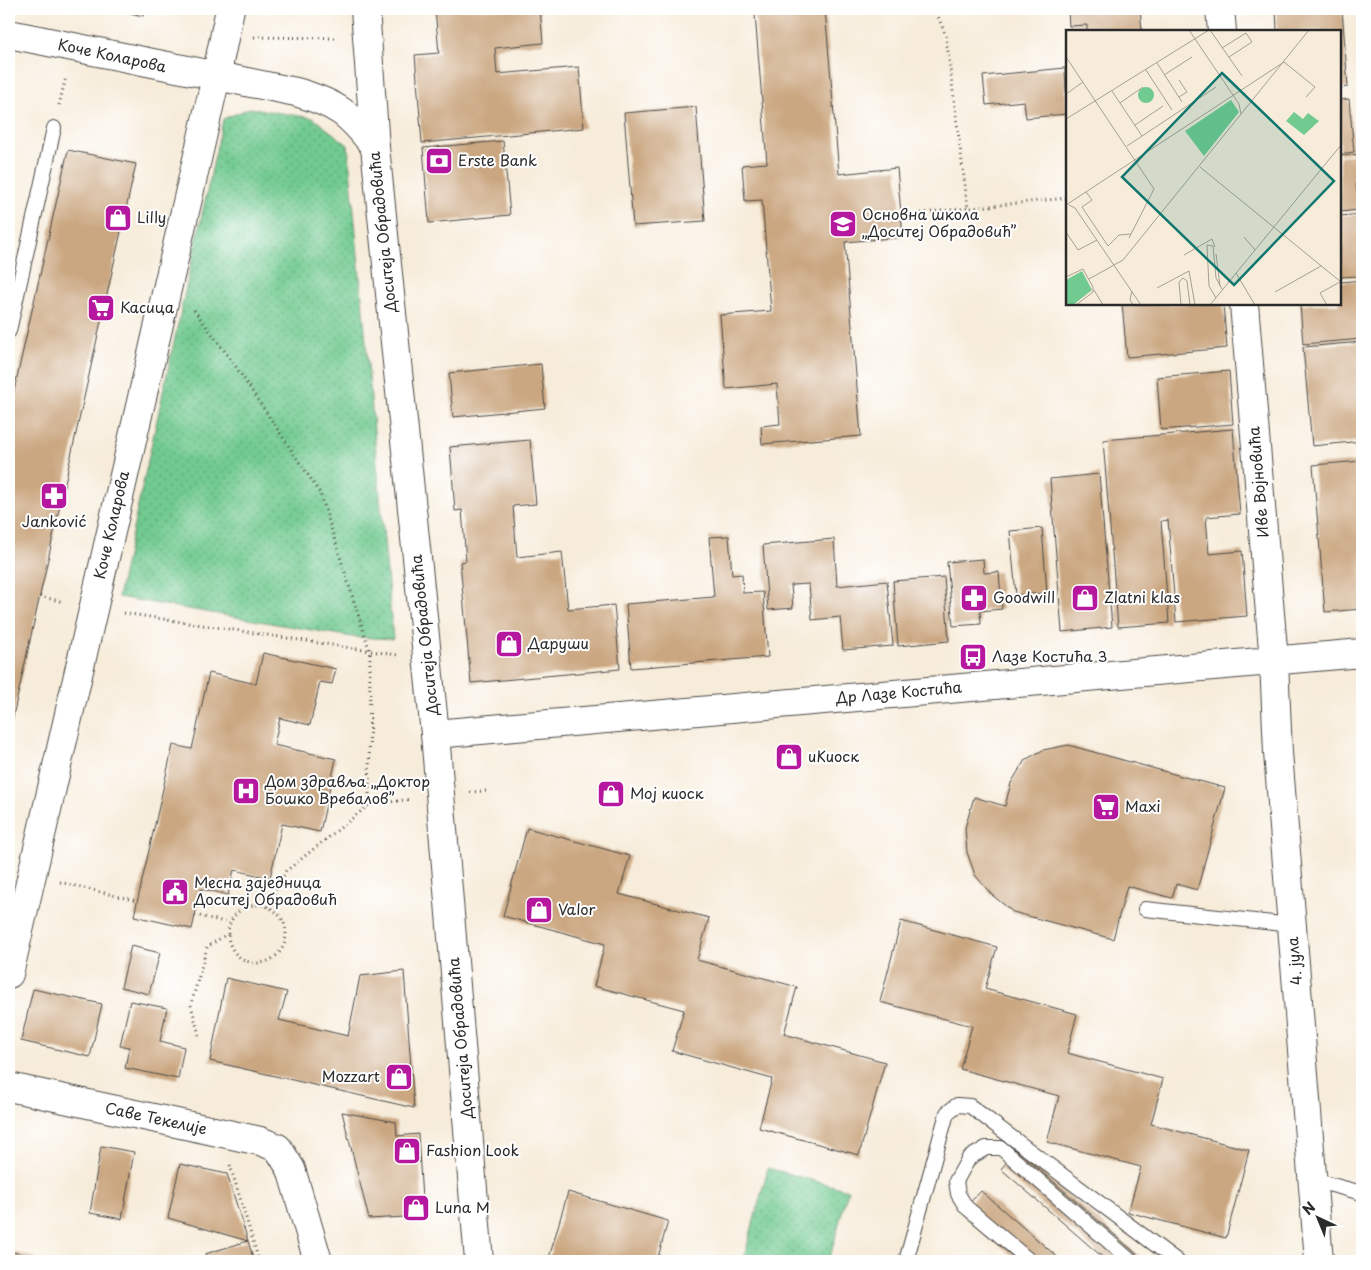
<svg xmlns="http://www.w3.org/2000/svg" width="1371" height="1270" font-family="'Playpen Sans',sans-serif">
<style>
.park{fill:url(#park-dots);stroke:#4e7a5e}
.building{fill:#cba781}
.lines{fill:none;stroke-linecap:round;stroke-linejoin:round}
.service-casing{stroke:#4a4845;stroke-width:16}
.minor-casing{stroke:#4a4845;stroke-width:30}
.tertiary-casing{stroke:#4a4845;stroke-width:30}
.path{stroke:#4a4845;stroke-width:3;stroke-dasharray:1 4;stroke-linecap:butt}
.service{stroke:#fff;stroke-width:14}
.minor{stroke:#fff;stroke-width:28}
.tertiary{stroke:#fff;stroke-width:28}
.labels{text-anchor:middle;stroke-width:4;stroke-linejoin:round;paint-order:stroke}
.street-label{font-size:15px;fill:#2b2b2b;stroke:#fff}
.poi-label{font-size:15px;fill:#2b2b2b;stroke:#fff;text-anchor:start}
.inset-road{fill:none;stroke:#a59f94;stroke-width:1}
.view{fill:#0f766e;fill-opacity:0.15;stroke:#0f766e;stroke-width:2.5}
.inset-edge{fill:none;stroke:#2b2b2b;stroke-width:2.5}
</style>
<defs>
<pattern id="park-dots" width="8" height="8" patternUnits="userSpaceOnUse" patternTransform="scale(1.25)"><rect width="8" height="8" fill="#71ca90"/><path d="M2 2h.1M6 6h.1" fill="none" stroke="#5da476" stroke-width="1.8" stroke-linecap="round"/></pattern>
</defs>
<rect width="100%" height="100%" fill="#fff"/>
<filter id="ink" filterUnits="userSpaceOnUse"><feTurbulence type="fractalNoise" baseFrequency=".02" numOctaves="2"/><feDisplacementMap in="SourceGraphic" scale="10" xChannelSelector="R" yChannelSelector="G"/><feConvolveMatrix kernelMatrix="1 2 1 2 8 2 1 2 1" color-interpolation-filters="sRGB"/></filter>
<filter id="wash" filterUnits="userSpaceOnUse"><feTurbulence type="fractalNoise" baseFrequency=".0096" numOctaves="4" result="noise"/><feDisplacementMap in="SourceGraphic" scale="20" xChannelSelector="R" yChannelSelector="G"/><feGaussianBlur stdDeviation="1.12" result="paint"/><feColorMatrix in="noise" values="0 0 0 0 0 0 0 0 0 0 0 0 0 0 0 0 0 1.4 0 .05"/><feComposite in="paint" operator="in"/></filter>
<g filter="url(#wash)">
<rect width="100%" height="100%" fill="#f7ecda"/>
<path class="park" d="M250 108 313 118 348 145 393 639 352 637 118 597 223 119Z
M768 1168 848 1190 829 1261H743Z"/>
<g id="blocks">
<path class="building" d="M114 9H144L143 16Z
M435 9H540L543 43 495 48 497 74 579 67 584 128 422 143 415 55 439 53Z
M825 9 839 174 897 168 903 237 845 242 861 436 762 444 761 426 780 424 777 384 726 389 720 315 771 311 762 200 745 201 742 165 767 163 755 14Z
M1068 9H1140L1142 31H1087V25L1069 26Z
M1276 9H1342L1348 87 1340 88V31H1277Z
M1065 68 1067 114 1026 118 1024 101 986 105 983 76Z
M1349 99 1354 152 1340 154V100Z
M696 107 705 221 633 226 624 113Z
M503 141 510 215 429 223 423 148Z
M68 150 136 164 10 730 9 413Z
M1362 154V182L1356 183 1359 210 1340 212V156Z
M1362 214V276L1340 277V216Z
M1362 280V339L1303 344 1300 304H1340V282Z
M1122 304H1223L1227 348 1127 357Z
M1362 342V420H1361L1362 441 1312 446 1303 347Z
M541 364 545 408 453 417 449 373Z
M1229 371 1233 424 1161 430 1157 377Z
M1233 429 1240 514 1206 517 1209 554 1242 551 1247 616 1176 622 1168 520 1161 521 1169 623 1118 627 1103 440Z
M530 440 536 504 513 506 517 557 562 552 568 609 614 605 620 669 471 683 460 562 466 561 462 510 455 511 450 447Z
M1362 461V609L1325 612 1313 465Z
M1099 474 1112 627 1062 632 1050 479Z
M1042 528 1047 593 1016 595 1010 531Z
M729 536 732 575 742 574 743 593 763 592 768 657 631 668 626 604 714 597 709 537Z
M834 539 837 586 887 581 893 646 843 650 840 617 812 620 809 584 791 585 793 608 768 610 763 545Z
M983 559 984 573 999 572 1002 609 980 611 981 624 953 626 947 562Z
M944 577 949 641 898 646 893 581Z
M263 653 336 669 332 684 320 682 310 725 280 718 274 745 336 759 320 832 282 824 270 878 234 870 228 895 201 889 192 929 134 916 173 745 192 749 209 673 256 684Z
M1068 745 1225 788 1197 890 1176 884 1172 898 1127 886 1113 939 1013 912 992 895 975 875 967 852 965 828 974 797 1005 806 1011 783 1025 760 1043 750Z
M527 828 630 856 619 894 709 918 697 960 797 987 784 1034 885 1062 859 1155 759 1128 772 1079 672 1051 684 1010 594 986 605 944 503 916Z
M901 921 997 947 985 989 1077 1014 1067 1053 1163 1079 1151 1124 1249 1150 1226 1238 1128 1212 1141 1167 1047 1142 1059 1096 960 1069 972 1026 880 1002Z
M131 946 160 953 149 994 121 987Z
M404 971 414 1108 210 1061 226 978 287 992 279 1020 348 1036 360 976Z
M33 989 102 1004 90 1057 21 1041Z
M130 1001 167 1008 160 1041 184 1047 178 1079 125 1068 129 1047 120 1046Z
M342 1112 396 1122 397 1136 418 1134 423 1216 369 1219Z
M101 1146 134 1152 122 1219 90 1213Z
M1017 1150 1145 1261H1107L1001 1169Z
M180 1164 227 1174 248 1241 168 1218Z
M981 1191 1062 1261H1018L961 1212Z
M568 1192 668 1221 657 1261H548Z
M248 1241 254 1261H207L205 1254Z
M9 1251 37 1258 36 1261H9Z"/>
</g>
</g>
<g filter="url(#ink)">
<use href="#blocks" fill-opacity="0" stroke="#4a4845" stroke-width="1"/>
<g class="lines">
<g class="service-casing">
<path id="service" d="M9 331 54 128
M1145 909 1292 925
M1313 1180 1362 1193
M906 1261 947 1113 957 1105 970 1106 1177 1261
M1030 1261 966 1207 958 1194 956 1181 969 1158 986 1148H1001L1131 1261"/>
</g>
<g class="minor-casing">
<path id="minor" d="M1220 9 1222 31
M9 34 296 92C337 104 349 113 375 147
M1244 304 1274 661 1278 753 1319 1261
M435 734 1362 653
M9 974 216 77 230 9
M9 1087 260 1141 278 1148 291 1169 318 1261"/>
</g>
<g class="tertiary-casing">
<path id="tertiary" d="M365 9 375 147 435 734 479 1261"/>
</g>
<path class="path" d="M933 9 937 14 946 36 968 209
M843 10 851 9
M254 37 338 38
M59 105 66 77
M921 213 1067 198
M194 310 232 361 320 493 370 652 369 805
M40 596 63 602
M124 613 397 655
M470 792 486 791
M60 882 137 901
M228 934a29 29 0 1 1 58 0a29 29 0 1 1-58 0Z
M267 907 286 871 369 805 411 799
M195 915 229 923
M199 1035 191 1005 207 947 227 934
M230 1165 259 1261"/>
<use href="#service" class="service"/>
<use href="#minor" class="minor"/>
<use href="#tertiary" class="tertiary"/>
</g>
</g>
<defs>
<g id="bank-square" transform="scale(1.4375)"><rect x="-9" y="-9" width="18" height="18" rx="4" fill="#b5179e" stroke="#fff"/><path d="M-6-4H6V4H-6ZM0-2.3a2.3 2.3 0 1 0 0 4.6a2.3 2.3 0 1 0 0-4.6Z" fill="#fff"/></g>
<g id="shop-square" transform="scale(1.4375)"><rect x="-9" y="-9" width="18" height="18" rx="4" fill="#b5179e" stroke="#fff"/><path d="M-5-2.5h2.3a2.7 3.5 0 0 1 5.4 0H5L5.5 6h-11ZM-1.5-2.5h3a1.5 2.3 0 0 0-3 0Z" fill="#fff"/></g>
<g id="school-square" transform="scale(1.4375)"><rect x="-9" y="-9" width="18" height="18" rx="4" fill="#b5179e" stroke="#fff"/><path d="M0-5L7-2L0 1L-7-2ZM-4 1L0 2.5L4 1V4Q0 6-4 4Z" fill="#fff"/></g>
<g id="supermarket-square" transform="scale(1.4375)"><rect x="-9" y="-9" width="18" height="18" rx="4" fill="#b5179e" stroke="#fff"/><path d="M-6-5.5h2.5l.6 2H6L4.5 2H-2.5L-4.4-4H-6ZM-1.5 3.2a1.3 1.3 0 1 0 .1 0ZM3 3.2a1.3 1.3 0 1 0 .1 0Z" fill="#fff"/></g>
<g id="pharmacy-square" transform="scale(1.4375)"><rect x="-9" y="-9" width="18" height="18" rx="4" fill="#b5179e" stroke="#fff"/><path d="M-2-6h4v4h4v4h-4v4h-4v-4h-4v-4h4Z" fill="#fff"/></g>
<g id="bus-square" transform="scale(1.4375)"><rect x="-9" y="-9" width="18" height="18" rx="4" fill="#b5179e" stroke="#fff"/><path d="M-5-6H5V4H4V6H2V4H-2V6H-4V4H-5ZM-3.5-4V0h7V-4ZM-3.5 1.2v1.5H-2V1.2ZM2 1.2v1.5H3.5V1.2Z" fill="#fff"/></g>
<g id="hospital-square" transform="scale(1.4375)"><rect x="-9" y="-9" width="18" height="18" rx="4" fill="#b5179e" stroke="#fff"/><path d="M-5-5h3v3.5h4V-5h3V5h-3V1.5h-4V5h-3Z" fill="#fff"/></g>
<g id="civic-square" transform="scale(1.4375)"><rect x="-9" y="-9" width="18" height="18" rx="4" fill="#b5179e" stroke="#fff"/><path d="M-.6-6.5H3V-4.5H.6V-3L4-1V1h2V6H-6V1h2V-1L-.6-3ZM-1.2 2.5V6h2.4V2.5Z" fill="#fff"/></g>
</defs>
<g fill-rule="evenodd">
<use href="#bank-square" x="439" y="161"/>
<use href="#shop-square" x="118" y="218"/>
<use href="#school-square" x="843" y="224"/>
<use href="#supermarket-square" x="101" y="308"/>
<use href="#pharmacy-square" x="54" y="496"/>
<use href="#pharmacy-square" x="974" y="598"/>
<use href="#shop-square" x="1085" y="598"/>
<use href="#shop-square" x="509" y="644"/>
<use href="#bus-square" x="973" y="657"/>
<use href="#shop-square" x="789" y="757"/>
<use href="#hospital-square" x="246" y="791"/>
<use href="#shop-square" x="611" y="794"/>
<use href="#supermarket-square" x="1106" y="807"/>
<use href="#civic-square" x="175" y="892"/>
<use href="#shop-square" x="539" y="910"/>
<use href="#shop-square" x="399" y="1077"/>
<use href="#shop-square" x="407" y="1151"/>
<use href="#shop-square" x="416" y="1208"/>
</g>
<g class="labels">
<g class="street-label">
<text transform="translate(112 56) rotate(12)" y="5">Коче Коларова</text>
<text transform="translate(383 232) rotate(-96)" y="5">Доситеја Обрадовића</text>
<text transform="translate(1259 482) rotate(-95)" y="5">Иве Војновића</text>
<text transform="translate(112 525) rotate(-77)" y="5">Коче Коларова</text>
<text transform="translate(425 635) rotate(-96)" y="5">Доситеја Обрадовића</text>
<text transform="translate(899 693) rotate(-5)" y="5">Др Лазе Костића</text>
<text transform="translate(1295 961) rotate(-95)" y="5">4. јула</text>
<text transform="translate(461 1038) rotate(-95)" y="5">Доситеја Обрадовића</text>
<text transform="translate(156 1119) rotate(12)" y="5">Саве Текелије</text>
</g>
<g class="poi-label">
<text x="458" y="166">Erste Bank</text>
<text x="862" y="220">Основна школа<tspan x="862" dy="17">„Доситеј Обрадовић”</tspan></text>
<text x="137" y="223">Lilly</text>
<text x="120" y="313">Касица</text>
<text x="54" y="527" text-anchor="middle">Janković</text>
<text x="993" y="603">Goodwill</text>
<text x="1104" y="603">Zlatni klas</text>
<text x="528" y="649">Даруши</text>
<text x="992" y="662">Лазе Костића 3</text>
<text x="808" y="762">иКиоск</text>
<text x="265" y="787">Дом здравља „Доктор<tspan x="265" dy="17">Бошко Вребалов”</tspan></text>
<text x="630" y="799">Мој киоск</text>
<text x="1125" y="812">Maxi</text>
<text x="194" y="888">Месна заједница<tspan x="194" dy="17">Доситеј Обрадовић</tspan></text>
<text x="558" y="915">Valor</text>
<text x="380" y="1082" text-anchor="end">Mozzart</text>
<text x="426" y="1156">Fashion Look</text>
<text x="435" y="1213">Luna M</text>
</g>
</g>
<g transform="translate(1066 30)">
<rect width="275" height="275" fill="#f7ecda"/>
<path d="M72 65a8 8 0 1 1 16 0a8 8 0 1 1-16 0ZM165 70 173 82 138 126 119 101ZM16 241 26 260 7 275H0V250Z" fill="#71ca90"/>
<path d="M228 82 237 89 242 83 253 91 238 105 220 91Z" fill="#71ca90"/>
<path class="inset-road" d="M123 0 173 74 175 84M144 0 176 46M156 18 180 3 186 12 163 27M0 27 88 159 63 208M91 33 116 72M80 40 106 80M98 45 126 27M113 50 121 62 113 67M46 61 76 106M0 64 17 52M54 73 77 57M0 89 143 0M69 95 97 76M61 116 150 57M134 137 275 252M20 162 26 170 16 177 42 216 53 205 65 204M0 175 218 32 249 57 240 67M3 175 9 178 75 275M0 202 12 220 31 210M178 207 189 220M150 224 154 256M118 225 146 209 149 217M170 243 189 275M0 247 17 239 27 257V262L10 275M23 249 57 230 243 0M91 258 123 241 129 275M28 260 37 275M66 261 64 270 67 275M209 262 255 236M150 268 143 256 141 215 147 216 150 248 156 259M115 275 113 252 117 248 121 251 124 275M144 275 275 115M261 275 254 263 274 252"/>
<path class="view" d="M156 43 268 151 168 255 56 147Z"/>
<rect width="275" height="275" class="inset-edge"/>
</g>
<rect width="1371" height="1270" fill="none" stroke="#fff" stroke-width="30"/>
<g transform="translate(1318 1218) rotate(316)" stroke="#ffffff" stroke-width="4" paint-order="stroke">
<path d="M0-4L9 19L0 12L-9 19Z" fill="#2b2b2b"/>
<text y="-8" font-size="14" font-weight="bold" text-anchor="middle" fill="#2b2b2b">N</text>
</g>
</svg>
